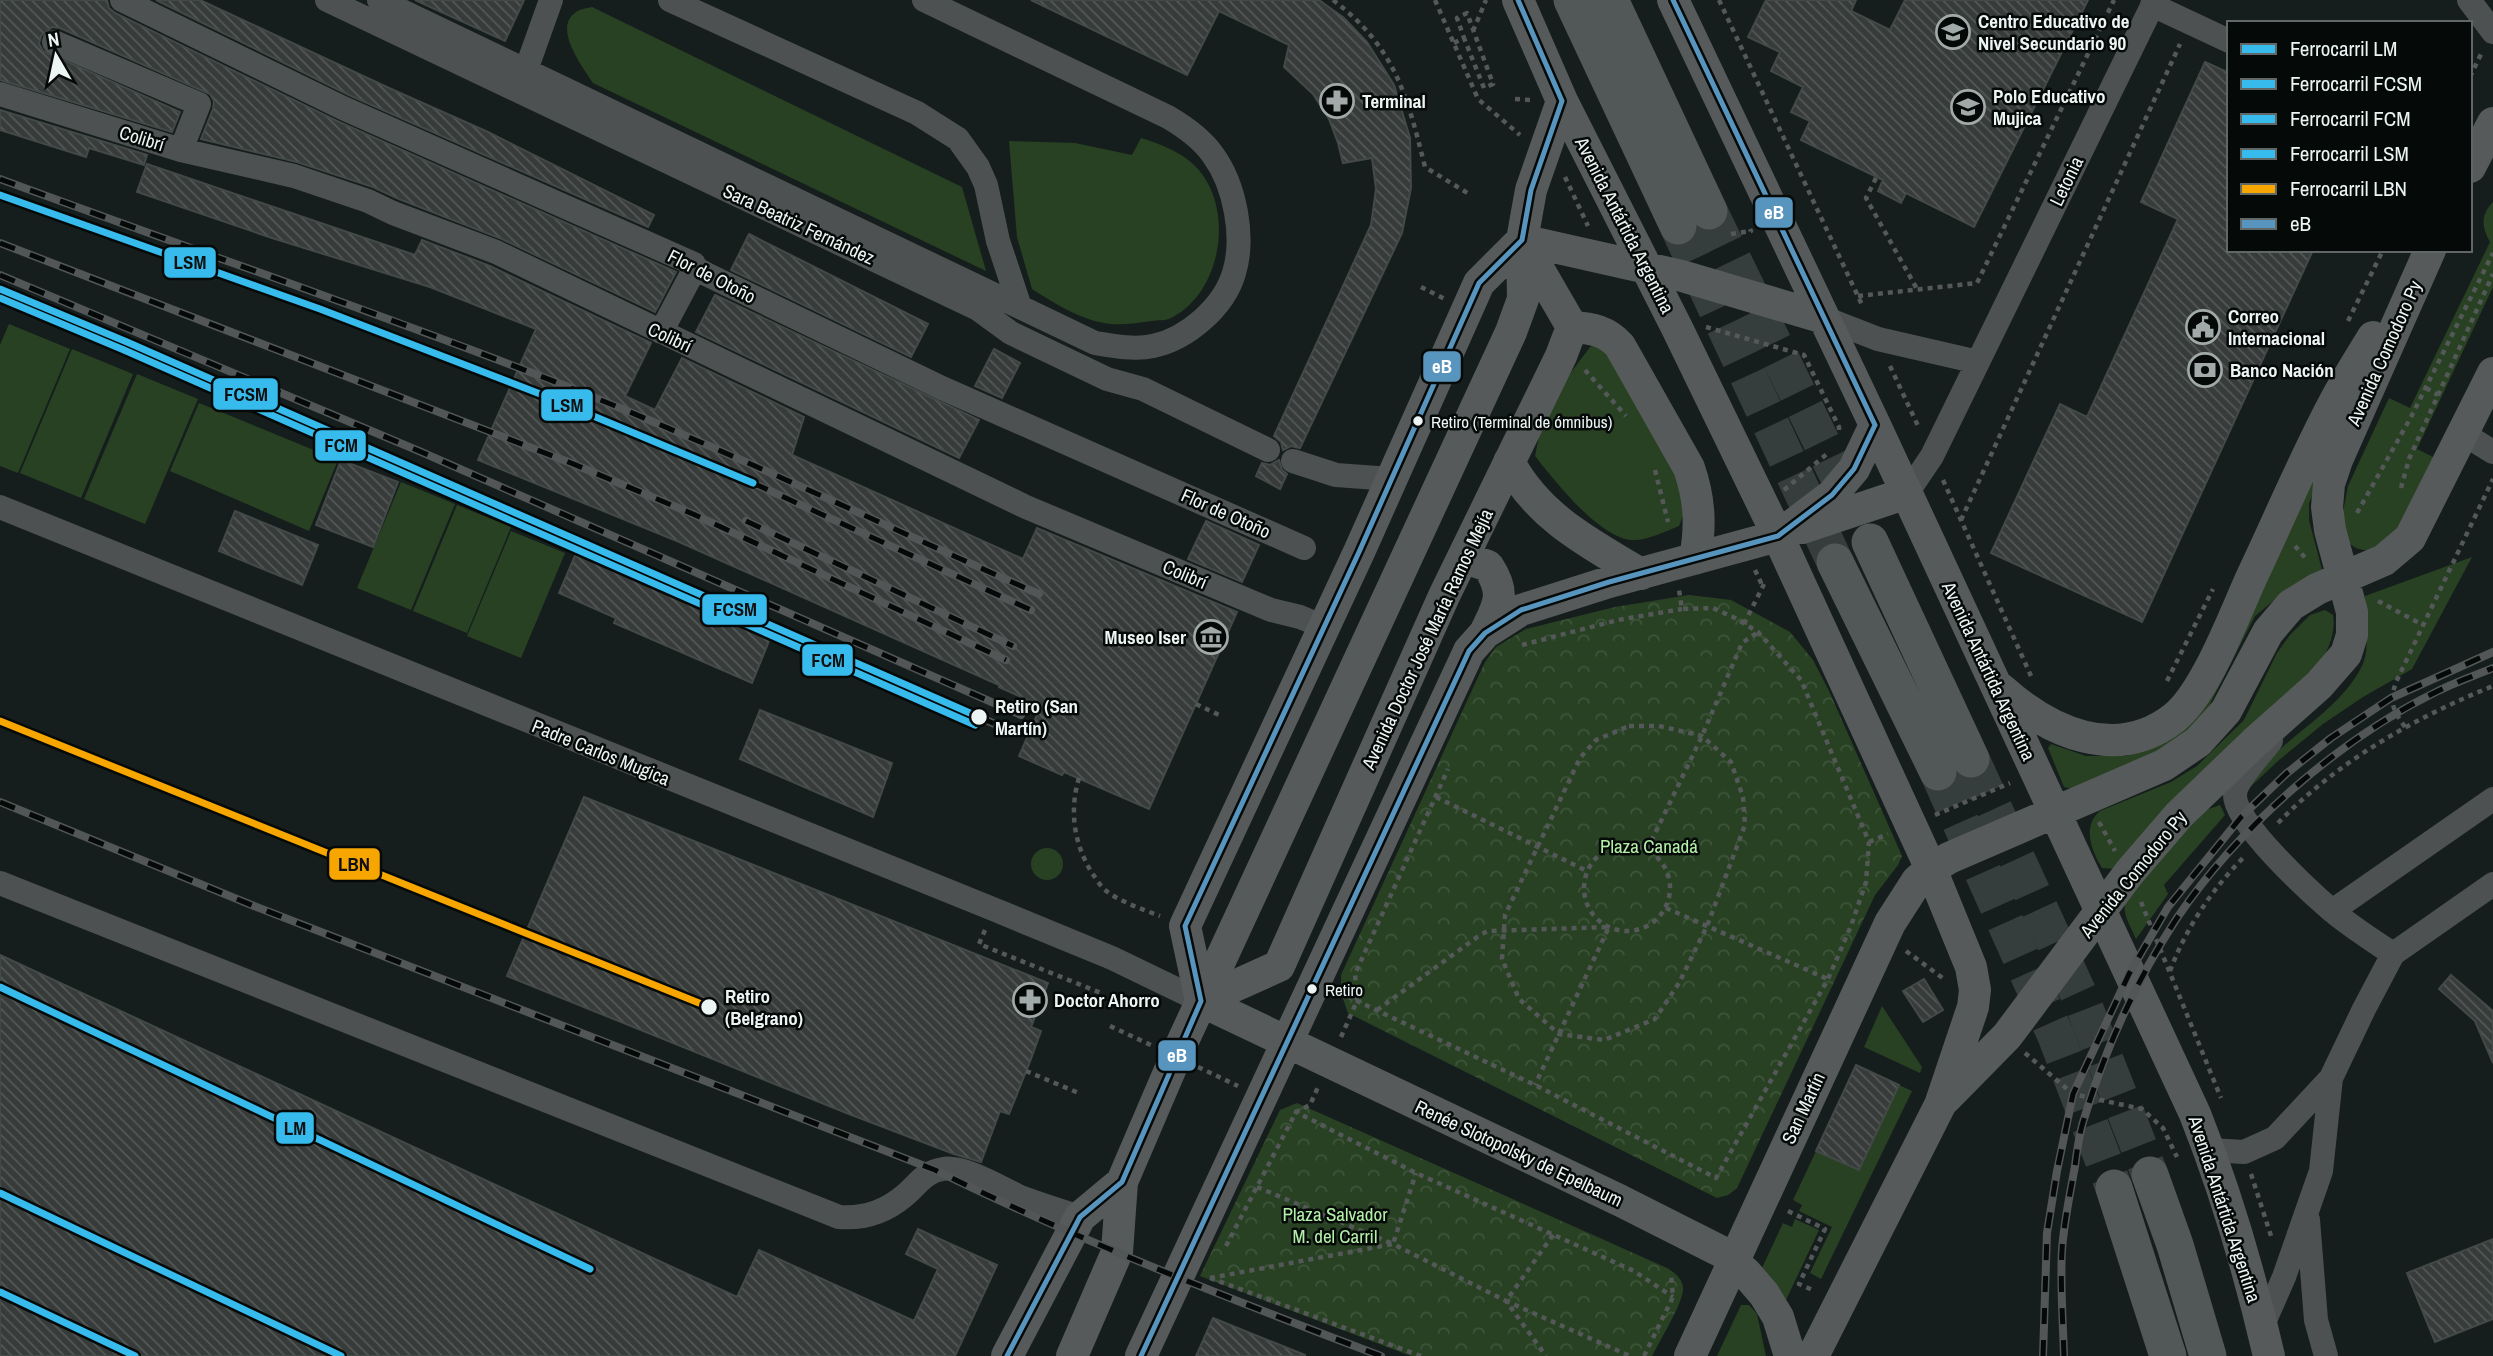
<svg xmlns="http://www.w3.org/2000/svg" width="2493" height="1356" font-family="'Archivo Narrow',sans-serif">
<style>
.grass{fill:#284123}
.park{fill:url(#park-crowns)}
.building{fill:url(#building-back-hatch);stroke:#434947;stroke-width:2}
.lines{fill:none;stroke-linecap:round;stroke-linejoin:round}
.highway-tunnel{stroke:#363e3d;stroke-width:37;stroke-dasharray:37 18;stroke-linecap:butt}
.path{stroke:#545858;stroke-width:4.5;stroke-dasharray:5 5;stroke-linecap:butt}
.minor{stroke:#4e5152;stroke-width:24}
.major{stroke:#565a5a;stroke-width:32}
.highway{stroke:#525757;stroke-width:37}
.rail-casing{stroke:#525656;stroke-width:8}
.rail{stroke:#050908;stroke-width:5;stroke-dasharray:16;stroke-linecap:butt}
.bus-1-casing{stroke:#050908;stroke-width:10}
.bus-1{stroke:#5895be;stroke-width:5}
.rail-1-casing{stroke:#050908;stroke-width:12}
.rail-2-casing{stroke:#050908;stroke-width:12}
.rail-3-casing{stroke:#050908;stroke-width:12}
.rail-4-casing{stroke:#050908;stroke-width:12}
.rail-5-casing{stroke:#050908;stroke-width:12}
.rail-1{stroke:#37bbed;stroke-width:7}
.rail-2{stroke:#37bbed;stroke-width:7}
.rail-3{stroke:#37bbed;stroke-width:7}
.rail-4{stroke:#37bbed;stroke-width:7}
.rail-5{stroke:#f7a600;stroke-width:7}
.bus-dot{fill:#ecf5f3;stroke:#050908;stroke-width:2.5}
.labels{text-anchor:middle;stroke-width:5;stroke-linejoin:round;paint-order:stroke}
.bus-label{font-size:17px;fill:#ecf5f3;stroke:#050908;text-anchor:start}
.poi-label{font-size:19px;font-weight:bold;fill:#ecf5f3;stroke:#050908;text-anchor:start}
.street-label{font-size:19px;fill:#ecf5f3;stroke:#050908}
.stop-label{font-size:19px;font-weight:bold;fill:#ecf5f3;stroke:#050908;text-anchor:start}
.park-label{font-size:19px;fill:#b5f0a8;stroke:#050908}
.line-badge{stroke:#050908;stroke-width:2.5}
.badge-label{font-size:19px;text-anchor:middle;font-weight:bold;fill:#fff}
.pale-badge-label{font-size:19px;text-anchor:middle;font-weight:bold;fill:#111}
</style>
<defs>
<pattern id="park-crowns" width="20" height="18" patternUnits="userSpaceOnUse" patternTransform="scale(1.75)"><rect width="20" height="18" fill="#284123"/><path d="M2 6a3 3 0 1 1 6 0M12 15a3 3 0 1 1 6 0" fill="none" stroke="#3d5439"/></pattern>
<pattern id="building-back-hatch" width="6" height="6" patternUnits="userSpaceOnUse" patternTransform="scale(1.75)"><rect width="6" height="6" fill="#373c3b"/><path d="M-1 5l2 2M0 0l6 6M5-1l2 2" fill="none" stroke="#545958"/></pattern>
</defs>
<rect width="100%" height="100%" fill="#161e1d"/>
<path class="grass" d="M592 7 962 187 986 271 593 83C583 67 552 28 576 12 580 9 588 8 592 7Z
M1141 138C1160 144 1179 151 1193 164 1236 204 1223 290 1173 317 1167 321 1158 320 1152 321 1137 323 1118 326 1104 323 1080 319 1052 302 1032 289L1017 237 1009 141 1075 143 1132 155Z
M2493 202V287L2417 449 2433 457 2395 534C2382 551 2361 557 2346 540L2342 517 2348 486 2389 398 2410 408 2490 242C2481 227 2481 214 2493 202Z
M9 324 70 349 18 473 0 466V345Z
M1598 343 1606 345 1680 482 1686 508 1679 526C1666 531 1647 541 1632 540 1599 538 1554 480 1535 456L1545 407 1590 347Z
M72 349 133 374 81 498 20 473Z
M137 374 198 399 145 524 84 499Z
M199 403 338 460 309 531 170 471Z
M2344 419 2309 503V520L2322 570 2289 588 2255 616 2209 706 2185 734 2166 748 2073 789 2064 787 2048 748 2051 744 2086 756H2125L2141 752 2161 742 2235 632Z
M401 482 455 504 411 610 357 588Z
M457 505 511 527 467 633 413 611Z
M511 531 565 553 521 658 467 636Z
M2472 557 2412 669 2363 697 2323 724 2279 760 2245 792C2270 742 2336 718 2362 666 2373 643 2360 617 2365 596Z
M2325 610 2333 615C2336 633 2328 651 2318 667L2115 869 2102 868C2091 850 2082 826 2100 811L2171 782 2197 766 2244 720 2277 653 2290 635 2310 615Z
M2220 805 2225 815 2164 885 2168 894 2136 939C2127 918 2119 911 2130 889L2206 810Z
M1031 864a16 16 0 1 1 32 0a16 16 0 1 1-32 0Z
M1882 1006 1922 1067 1920 1073 1864 1047Z
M1899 1085 1912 1091 1821 1279 1810 1273 1832 1227 1799 1211 1802 1205 1793 1200 1816 1151 1860 1170Z
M1795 1219 1819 1230 1786 1300 1774 1282 1761 1270 1783 1223 1792 1227Z
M1741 1305H1749L1757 1314 1766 1356H1717Z"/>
<path class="park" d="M1689 595 1731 600 1790 632 1813 660 1829 691 1902 856 1898 865 1875 895 1737 1188 1728 1195 1717 1198 1348 1013 1342 996 1341 975 1485 662 1496 647 1526 629 1615 607Z
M1297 1103 1667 1268C1675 1273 1683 1279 1683 1289 1683 1303 1659 1342 1652 1356H1411L1200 1276 1280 1110Z"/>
<path class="building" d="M0 0H107L109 8 115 13 337 121 676 272 655 312 502 239 399 199 373 187 297 162 201 139 213 109 214 101 210 94 60 28 52 27 41 36 39 44 43 51 180 112 172 132 0 80Z
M156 0H200L389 88 488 132 654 215 648 227 349 95Z
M415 0H524L505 41Z
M1031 0H1319L1344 18 1367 42 1394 85 1410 138 1411 188 1402 233 1300 448 1291 446 1283 450 1281 442 1274 436 1371 225 1376 189 1372 158 1343 163 1338 143 1329 119 1313 94 1284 67 1289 45 1219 11 1187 75Z
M1766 0H1856L1851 11 1890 30 1905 0H2088L1974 227 1906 193 1901 203 1878 191 1883 180 1801 140 1810 121 1791 112 1803 87 1771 71 1780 52 1748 37Z
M2205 62 2229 73V250H2313L2142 622 1991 553 2060 404 2087 417 2178 219 2141 202Z
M0 110 147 155 144 165 89 148 86 157 0 130Z
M147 164 415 255 422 240 490 266 651 343 625 396 655 410 682 358 804 417 792 455 1023 559 1037 528 1237 612 1149 809 1064 772 1062 775 1019 756 1041 706 999 687V685L677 541 478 460 536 329 430 287 272 238 137 192Z
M749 234 928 324 911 357 731 270Z
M715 295 979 420 959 458 696 332Z
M994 349 1020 363 1002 398 975 386Z
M341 460 398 482 373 547 316 525Z
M1279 460 1282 470 1287 474 1280 489 1256 476 1262 463 1270 465Z
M235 511 318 545 302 585 219 551Z
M1206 521 1259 545 1242 582 1188 559Z
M580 544 773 631 752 683 614 623 616 618 559 593Z
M760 710 892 763 873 817 740 759Z
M584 797 1048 983 1031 1027 1041 1031 1031 1059 1009 1114 1000 1111 981 1162 954 1154 849 1114 507 976Z
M0 955 737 1297 759 1250 914 1321 938 1269 906 1254 918 1229 997 1265 955 1356H0Z
M2451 975 2493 1011V1063L2475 1021 2439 989Z
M1924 979 1943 1010 1923 1022 1903 991Z
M1856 1065 1899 1085 1859 1170 1816 1151Z
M2493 1239V1319L2435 1342 2407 1273Z
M1213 1318 1305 1355V1356H1196Z"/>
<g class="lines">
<path class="highway-tunnel" d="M1709 211 1856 513
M1678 226 1835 562
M1971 759 2084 1006 2150 1175
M1938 772 2056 1036 2114 1188"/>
<path class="path" d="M1333 0C1395 47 1407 95 1425 167L1469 194
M1435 0 1478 99 1520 135
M1719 0 1863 307
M1473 31 1486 0
M1454 43 1464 38 1484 88 1493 84 1467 13 1457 18 1464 38
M2470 77 2482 52
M1515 99 1531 100
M1565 177 1588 226
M1876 178 1866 198 1917 289
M1731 234 1751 231 1750 229
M1421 287 1445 299
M1858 296 1977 283 2114 0
M2348 321 2383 250
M1706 327 1804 355 1839 427V432
M1890 366 1919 428
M1585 370 1626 416
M2426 388 2438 395
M1655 470 1668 522
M1943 480 2031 676
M2401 488 2409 459 2493 274
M1784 490 1828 453
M2357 513 2411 417 2493 253
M1961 520 2180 44
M2295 546 2307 560
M1755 570 1762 585
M2378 601 2423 625
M1744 624 1764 584
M1522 645 1618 620 1682 609
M2167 681 2213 589
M1196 704 1219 715
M1629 726H1659L1702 736 1731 762 1743 797 1745 825 1707 926 1679 983 1655 1019 1604 1040 1559 1034 1519 999 1502 959 1505 915 1580 758 1596 740Z
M2405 727C2393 710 2389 703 2396 682L2493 479
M1079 778C1069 811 1074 844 1092 873 1096 878 1100 886 1105 890 1120 902 1142 909 1160 916
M1436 797 1587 871
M1935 815 2010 783
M2099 822 2115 851
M2278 823C2338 761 2414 718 2493 686
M1869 842 1888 834
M1584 888a43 43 0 1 1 86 0a43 43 0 1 1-86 0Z
M1647 850 1702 736 1742 643 1758 632
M2141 902 2221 1098
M1666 908 1830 980
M985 930 979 944 1101 993
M1906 951 1944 979
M2170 971C2186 928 2212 889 2245 856
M1338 992 1535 1085 1716 1178 1828 979 1851 926 1866 882 1869 842 1801 680 1758 632 1735 618 1713 608 1682 609 1679 590
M1377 1010 1480 935 1488 931 1609 927 1535 1085
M1110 1026 1153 1046
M1341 1037 1357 1001 1355 974 1448 769
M2025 1053 2073 1094 2142 1109 2163 1128 2177 1157
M1198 1067 1238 1086
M1026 1071 1081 1094
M1294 1111 1416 1173 1634 1271 1673 1297
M2251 1174 2272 1239
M1257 1187 1393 1244 1416 1173
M1788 1211 1825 1229 1799 1284 1815 1291
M1553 1235 1506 1301 1630 1356
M1226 1246 1296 1112 1310 1105 1318 1087
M1210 1278 1393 1244 1506 1301 1546 1356
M1210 1278 1421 1356
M1644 1356 1673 1297 1671 1275"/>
<path class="minor" d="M122 0 343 108 694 264 695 268 708 275 942 388 1304 548
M327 0 978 309 1011 333 1107 379 1143 389 1268 450
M379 0 1095 343C1113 346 1135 350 1153 346 1187 339 1224 307 1234 273 1245 237 1235 185 1213 155 1202 139 1185 127 1168 117L924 0
M670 0 917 113 958 139 978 167 986 185 998 241 1020 307
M2469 0 2493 32
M2152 5 2229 41
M54 42 199 104 181 150
M526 70 551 0
M0 94 181 150 294 176 368 201 393 213 496 252 1026 507 1271 610 1300 617 1324 627
M1824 318 1878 339 1978 362 1932 456 1907 493
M661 332 695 268
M1978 362 2155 0
M2464 434 2493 452
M1293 461 1336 475 1391 479
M0 507 993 909 1112 958 1201 1001
M2271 741C2262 753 2235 781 2235 795 2234 822 2309 891 2331 910 2350 926 2372 940 2393 954
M0 883 839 1217C863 1219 885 1212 904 1196 918 1185 923 1172 943 1169 964 1165 1002 1189 1023 1198 1042 1205 1061 1211 1080 1217
M2332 911 2493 799
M2210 1150 2244 1152 2275 1138 2331 1078
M2308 1220 2316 1320 2326 1356
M2262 1327 2284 1277 2321 1171 2331 1078 2364 1009 2393 954 2493 884"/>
<path class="major" d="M1518 0 1562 101 1677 328 1778 536 1931 869 1971 967 1975 990 1973 1007 1940 1105 1813 1356
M1673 0 1875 425 2195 1114C2226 1192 2250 1274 2269 1356
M2470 167 2493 123
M1522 240 1682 276 1824 318
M1572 327C1592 328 1607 331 1620 346L1689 468C1700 500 1701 526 1695 559
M1509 462C1538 517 1589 543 1641 574
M1802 528 1907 493
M1461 561H1474L1488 566C1507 595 1498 605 1485 633
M2001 689C2049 732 2116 763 2174 718 2206 693 2235 613 2253 574 2280 517 2305 457 2335 401 2347 379 2360 358 2373 337
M1201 1001 1279 966 1444 596 1561 356 1572 327 1524 244
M1201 1001 1185 926 1359 552 1479 283 1522 240
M1201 1001 1619 1200 1722 1252 1746 1273 1764 1294 1778 1317 1790 1356
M1945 1099 2007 1036 2129 873 2179 815 2255 742 2319 685 2346 654 2352 635V612L2330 530 2327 507 2329 484 2337 460 2430 250
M1007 1356 1080 1217 1122 1182
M1072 1356 1117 1252 1122 1182 1176 1056 1511 332 1523 299 1522 240 1531 190 1562 101
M1141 1356 1469 651 1485 633 1521 610 1609 582 1778 536 1832 495 1854 469 1875 425
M1690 1356 1890 923 1917 881 1931 869 1949 858 2164 765 2198 742 2226 711 2268 632 2291 605 2317 589 2384 560 2410 538 2493 373"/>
<path class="highway" d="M1572 0 1678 226
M1610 0 1709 211
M1870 542 1971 759
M1835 562 1938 772
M2150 1175 2175 1245 2208 1356
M2114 1188 2168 1356"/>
<g class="rail-casing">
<path id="rail" d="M0 179C190 249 382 314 571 388 729 451 883 525 1039 594
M0 243 571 463 693 514 1006 660
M0 275 419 451 1021 715
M753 483 1031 610
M746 521 1013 646
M979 717 1015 733
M0 802 254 906 935 1170C1080 1241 1230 1299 1381 1356
M2043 1356 2047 1233 2057 1171 2073 1094 2129 974 2168 907 2242 816 2287 773 2331 738 2391 698 2493 652
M2064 1356C2063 1321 2060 1285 2062 1250 2064 1222 2070 1194 2075 1166 2077 1151 2079 1134 2084 1119 2105 1049 2137 979 2177 918 2237 829 2338 740 2434 693 2453 683 2474 676 2493 668"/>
</g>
<use href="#rail" class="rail"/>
<g class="bus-1-casing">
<path id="bus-1" d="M1518 0 1562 101
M1673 0 1875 425
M1007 1356 1080 1217 1122 1182 1201 1001 1185 926 1359 552 1479 283 1522 240 1531 190 1562 101
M1141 1356 1469 651 1485 633 1521 610 1609 582 1778 536 1832 495 1854 469 1875 425"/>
</g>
<use href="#bus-1" class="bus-1"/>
<g class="rail-1-casing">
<path id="rail-1" d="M0 987 590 1269
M0 1193 341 1356
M0 1292 135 1356"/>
</g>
<g class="rail-2-casing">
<path id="rail-2" d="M0 289 127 342 979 717"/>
</g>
<g class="rail-3-casing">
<path id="rail-3" d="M0 298 124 350 975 725"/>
</g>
<g class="rail-4-casing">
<path id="rail-4" d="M0 195 320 309 548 397 753 483"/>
</g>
<g class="rail-5-casing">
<path id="rail-5" d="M0 721 709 1007"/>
</g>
<use href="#rail-1" class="rail-1"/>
<use href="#rail-2" class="rail-2"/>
<use href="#rail-3" class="rail-3"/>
<use href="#rail-4" class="rail-4"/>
<use href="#rail-5" class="rail-5"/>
</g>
<defs>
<g id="school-ring" transform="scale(1.75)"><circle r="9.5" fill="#050908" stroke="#a1aaa8" stroke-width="1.5"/><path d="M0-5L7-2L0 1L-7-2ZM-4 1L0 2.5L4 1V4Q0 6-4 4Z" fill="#a1aaa8"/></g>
<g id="pharmacy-ring" transform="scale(1.75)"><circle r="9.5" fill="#050908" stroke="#a1aaa8" stroke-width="1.5"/><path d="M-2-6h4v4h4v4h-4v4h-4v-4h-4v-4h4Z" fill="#a1aaa8"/></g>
<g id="civic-ring" transform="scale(1.75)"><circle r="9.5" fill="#050908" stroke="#a1aaa8" stroke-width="1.5"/><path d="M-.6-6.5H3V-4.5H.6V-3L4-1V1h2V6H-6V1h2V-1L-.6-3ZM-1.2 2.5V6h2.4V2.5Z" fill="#a1aaa8"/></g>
<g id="bank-ring" transform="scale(1.75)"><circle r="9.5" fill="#050908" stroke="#a1aaa8" stroke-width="1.5"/><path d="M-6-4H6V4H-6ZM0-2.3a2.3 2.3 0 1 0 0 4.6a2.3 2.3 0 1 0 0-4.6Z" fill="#a1aaa8"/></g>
<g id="museum-ring" transform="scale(1.75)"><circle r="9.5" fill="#050908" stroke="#a1aaa8" stroke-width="1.5"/><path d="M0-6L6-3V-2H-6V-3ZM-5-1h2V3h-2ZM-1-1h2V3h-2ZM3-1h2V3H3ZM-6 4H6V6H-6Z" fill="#a1aaa8"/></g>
</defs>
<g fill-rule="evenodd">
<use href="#school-ring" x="1953" y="32"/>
<use href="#pharmacy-ring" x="1337" y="101"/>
<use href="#school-ring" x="1968" y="107"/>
<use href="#civic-ring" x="2203" y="327"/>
<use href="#bank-ring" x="2205" y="370"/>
<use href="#museum-ring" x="1211" y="637"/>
<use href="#pharmacy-ring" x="1030" y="1000"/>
</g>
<g class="bus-dot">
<circle cx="1418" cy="421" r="6"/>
<circle cx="979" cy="717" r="9"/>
<circle cx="1312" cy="989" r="6"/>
<circle cx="709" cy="1007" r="9"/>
</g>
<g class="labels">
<g class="bus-label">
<text x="1431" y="428">Retiro (Terminal de ómnibus)</text>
<text x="1325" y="996">Retiro</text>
</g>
<g class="poi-label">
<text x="1978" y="28">Centro Educativo de<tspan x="1978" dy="22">Nivel Secundario 90</tspan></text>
<text x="1993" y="103">Polo Educativo<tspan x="1993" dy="22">Mujica</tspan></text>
<text x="1362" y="108">Terminal</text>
<text x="2228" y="323">Correo<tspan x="2228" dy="22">Internacional</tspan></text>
<text x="2230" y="377">Banco Nación</text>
<text x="1186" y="644" text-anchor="end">Museo Iser</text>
<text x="1054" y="1007">Doctor Ahorro</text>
</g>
<g class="street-label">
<text transform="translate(142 138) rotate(17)" y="7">Colibrí</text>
<text transform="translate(2066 181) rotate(-64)" y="7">Letonia</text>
<text transform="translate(799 224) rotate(25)" y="7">Sara Beatriz Fernández</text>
<text transform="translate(1625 225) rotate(63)" y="7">Avenida Antártida Argentina</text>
<text transform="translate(712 276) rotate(27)" y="7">Flor de Otoño</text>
<text transform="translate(670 337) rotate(25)" y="7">Colibrí</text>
<text transform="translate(2384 353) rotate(-66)" y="7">Avenida Comodoro Py</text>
<text transform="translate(1226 513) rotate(24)" y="7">Flor de Otoño</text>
<text transform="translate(1185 574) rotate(23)" y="7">Colibrí</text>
<text transform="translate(1427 639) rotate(-65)" y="7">Avenida Doctor José María Ramos Mejía</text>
<text transform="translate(1989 671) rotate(65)" y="7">Avenida Antártida Argentina</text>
<text transform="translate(601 752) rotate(22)" y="7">Padre Carlos Mugica</text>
<text transform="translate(2133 874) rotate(-51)" y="7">Avenida Comodoro Py</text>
<text transform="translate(1803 1108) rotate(-65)" y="7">San Martín</text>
<text transform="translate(1519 1153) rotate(25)" y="7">Renée Slotopolsky de Epelbaum</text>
<text transform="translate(2225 1209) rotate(72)" y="7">Avenida Antártida Argentina</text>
</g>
<g class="stop-label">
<text x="995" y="713">Retiro (San<tspan x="995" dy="22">Martín)</tspan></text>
<text x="725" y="1003">Retiro<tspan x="725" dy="22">(Belgrano)</tspan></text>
</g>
<g class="park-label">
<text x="1649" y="853">Plaza Canadá</text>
<text x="1335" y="1221">Plaza Salvador<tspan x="1335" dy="22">M. del Carril</tspan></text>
</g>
</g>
<g class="line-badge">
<rect x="1754" y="196" width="40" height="33" rx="7" fill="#5895be"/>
<rect x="163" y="246" width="54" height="33" rx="7" fill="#37bbed"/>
<rect x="1422" y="350" width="40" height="33" rx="7" fill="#5895be"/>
<rect x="212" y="377" width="67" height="34" rx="7" fill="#37bbed"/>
<rect x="540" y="388" width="54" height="34" rx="7" fill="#37bbed"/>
<rect x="314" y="429" width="53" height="33" rx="7" fill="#37bbed"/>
<rect x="701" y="593" width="67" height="33" rx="7" fill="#37bbed"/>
<rect x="801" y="643" width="53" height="34" rx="7" fill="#37bbed"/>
<rect x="328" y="847" width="53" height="34" rx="7" fill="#f7a600"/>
<rect x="1157" y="1039" width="40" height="33" rx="7" fill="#5895be"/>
<rect x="275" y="1111" width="40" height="34" rx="7" fill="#37bbed"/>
</g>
<g class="badge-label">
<text x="1774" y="219">eB</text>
<text x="1442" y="373">eB</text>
<text x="1177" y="1062">eB</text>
</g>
<g class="pale-badge-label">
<text x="190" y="269">LSM</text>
<text x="246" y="401">FCSM</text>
<text x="567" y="412">LSM</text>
<text x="341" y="452">FCM</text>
<text x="735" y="616">FCSM</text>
<text x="828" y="667">FCM</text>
<text x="354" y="871">LBN</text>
<text x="295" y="1135">LM</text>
</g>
<rect x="2227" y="21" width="245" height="231" fill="#050908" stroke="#616766" stroke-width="2"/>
<rect x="2241" y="44" width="35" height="10" fill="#37bbed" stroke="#616766" stroke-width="2"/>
<text x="2290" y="56" font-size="21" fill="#ecf5f3">Ferrocarril LM</text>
<rect x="2241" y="79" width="35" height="10" fill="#37bbed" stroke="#616766" stroke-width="2"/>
<text x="2290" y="91" font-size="21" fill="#ecf5f3">Ferrocarril FCSM</text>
<rect x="2241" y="114" width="35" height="10" fill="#37bbed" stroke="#616766" stroke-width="2"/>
<text x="2290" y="126" font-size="21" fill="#ecf5f3">Ferrocarril FCM</text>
<rect x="2241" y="149" width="35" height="10" fill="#37bbed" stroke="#616766" stroke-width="2"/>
<text x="2290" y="161" font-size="21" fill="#ecf5f3">Ferrocarril LSM</text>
<rect x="2241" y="184" width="35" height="10" fill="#f7a600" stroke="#616766" stroke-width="2"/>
<text x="2290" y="196" font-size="21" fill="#ecf5f3">Ferrocarril LBN</text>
<rect x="2241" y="219" width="35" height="10" fill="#5895be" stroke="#616766" stroke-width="2"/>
<text x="2290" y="231" font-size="21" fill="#ecf5f3">eB</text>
<g transform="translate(56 56) rotate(351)" stroke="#050908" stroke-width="5" paint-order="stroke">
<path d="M0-5L12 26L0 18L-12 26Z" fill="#ecf5f3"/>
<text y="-10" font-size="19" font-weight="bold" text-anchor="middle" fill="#ecf5f3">N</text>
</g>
</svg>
